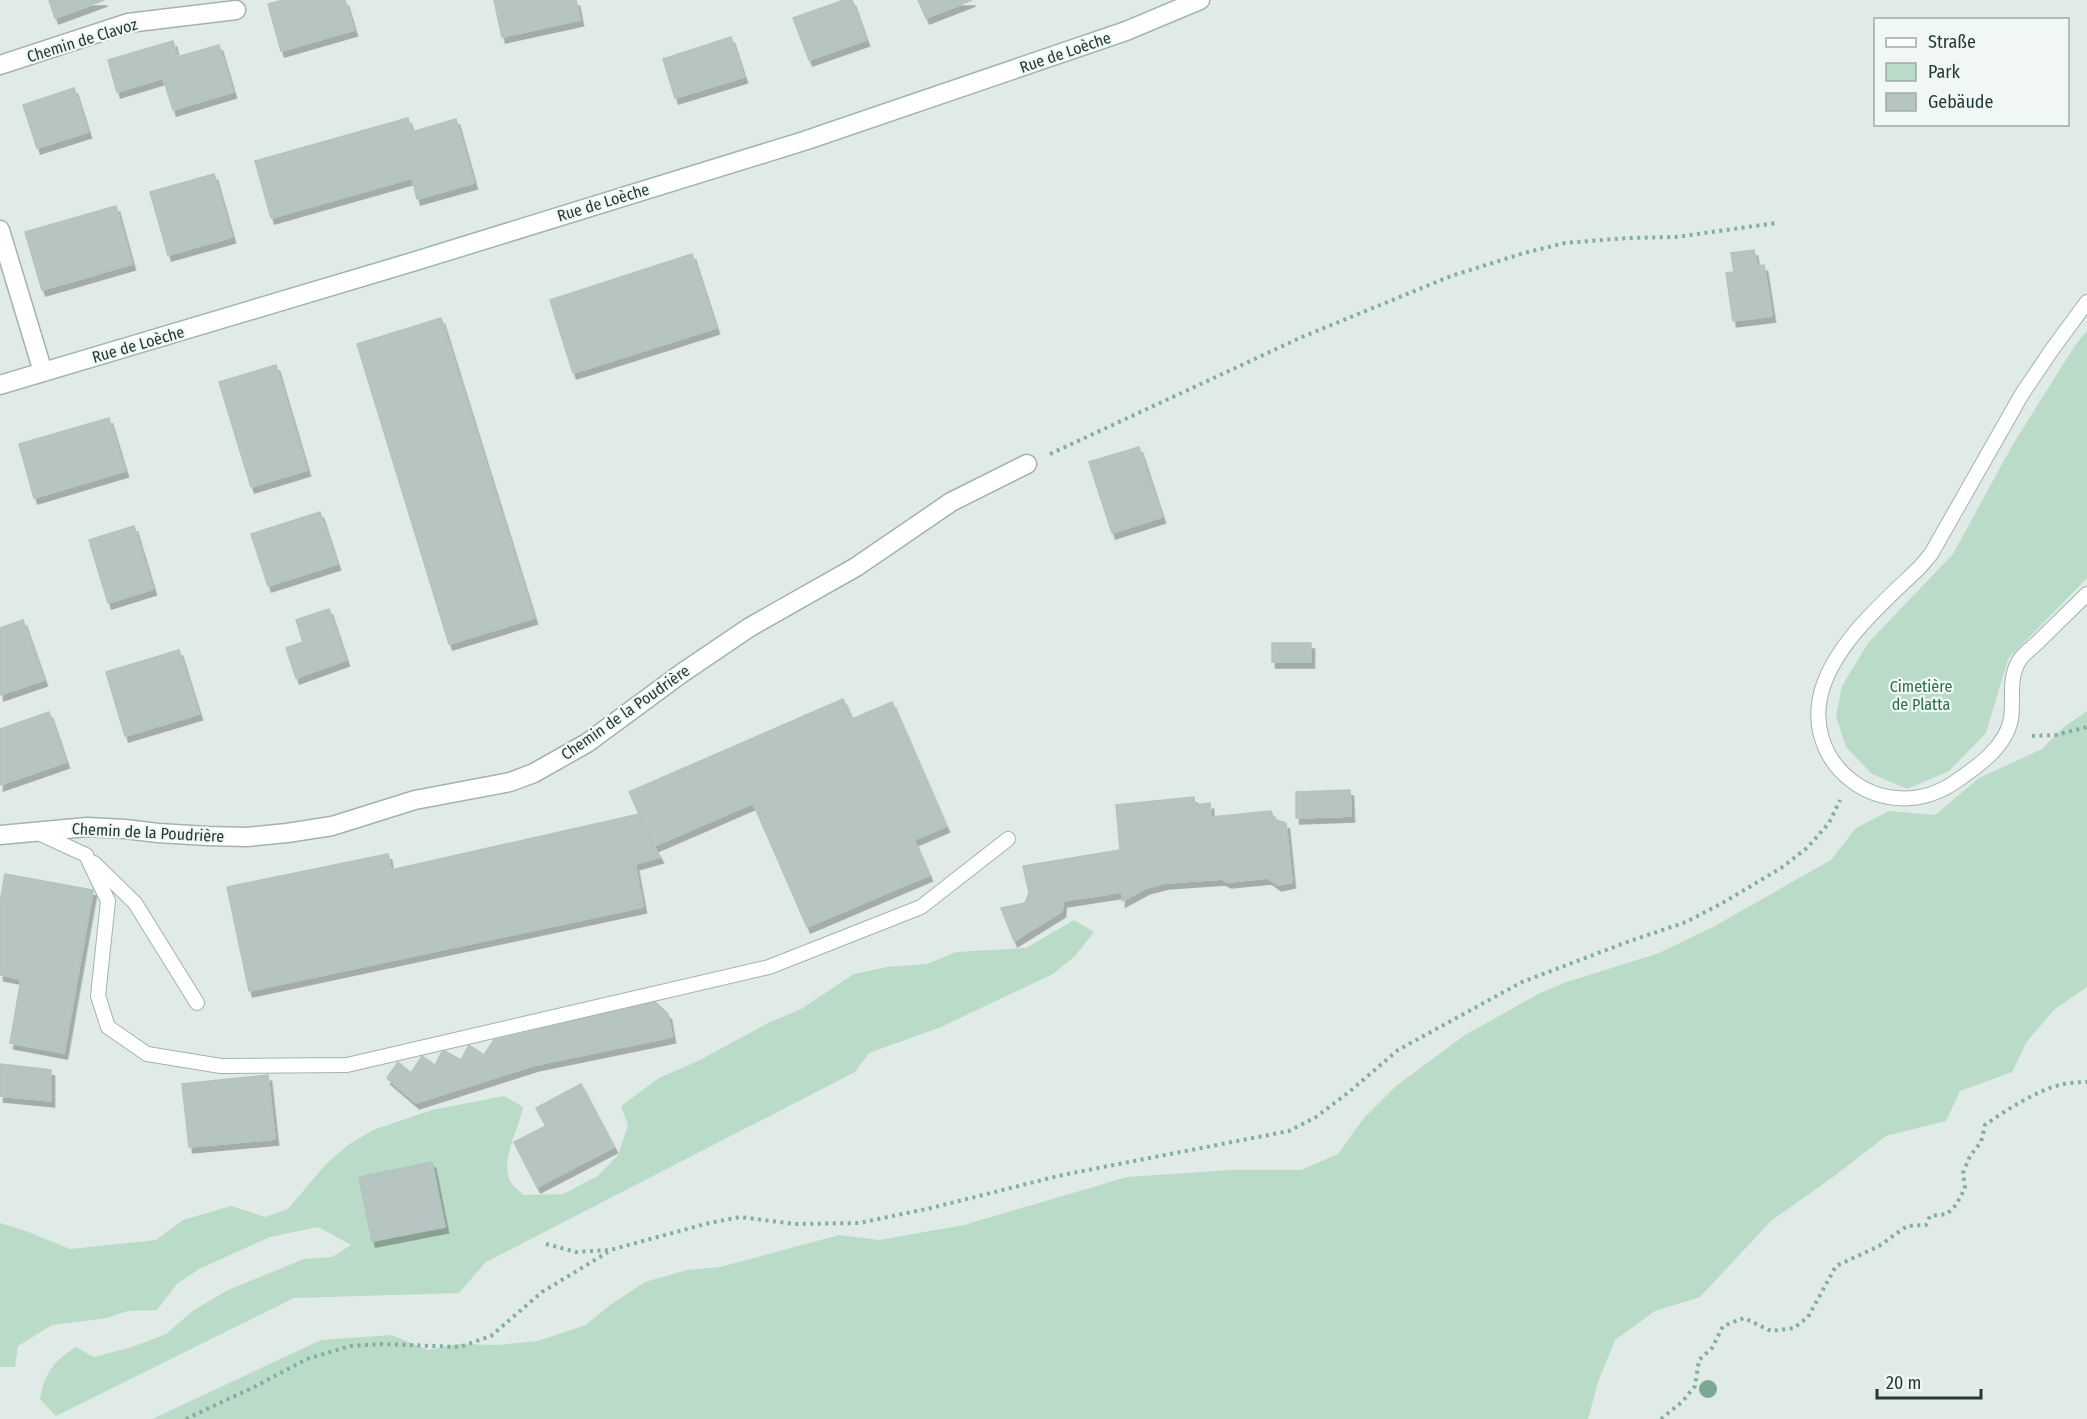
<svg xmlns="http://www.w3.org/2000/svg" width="2087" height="1419" font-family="'Fira Sans Condensed',sans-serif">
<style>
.green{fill:#badbc7}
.building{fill:#b6c5c1;stroke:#b3c4bf;stroke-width:1.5;filter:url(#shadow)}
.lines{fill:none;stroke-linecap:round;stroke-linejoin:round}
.lane-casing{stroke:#a3b2af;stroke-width:16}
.street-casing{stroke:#a3b2af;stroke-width:21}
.secondary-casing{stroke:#a0b6b0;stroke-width:21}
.path{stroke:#82ada5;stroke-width:4;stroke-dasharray:3 4.5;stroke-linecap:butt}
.lane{stroke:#fff;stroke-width:14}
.street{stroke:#fff;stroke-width:18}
.secondary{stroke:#fff;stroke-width:18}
.tree{fill:#7ea793}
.labels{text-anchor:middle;stroke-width:4.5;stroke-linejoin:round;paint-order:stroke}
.street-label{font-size:16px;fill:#223a37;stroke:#f1f7f5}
.park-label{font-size:16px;fill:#2d704f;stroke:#f1f7f5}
</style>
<defs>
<filter id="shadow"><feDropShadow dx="3.5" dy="6" stdDeviation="0" flood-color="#0004"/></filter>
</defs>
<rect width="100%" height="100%" fill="#e0ebe7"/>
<path class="green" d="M2087 331V578L2008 659 1986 733 1949 771 1907 789 1872 774 1846 747 1836 716 1842 686 1868 643 1953 554 2013 444 2076 344Z
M2087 711V987L2055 1009 2027 1041 2012 1072 1960 1091 1946 1121 1886 1136 1833 1177 1771 1221 1700 1297 1655 1311 1615 1340 1598 1382 1588 1419H152L321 1340 392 1335 428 1350 458 1344 497 1345 538 1341 586 1325 610 1305 645 1282 687 1270 720 1267 839 1235 879 1240 964 1225 1127 1177 1231 1170H1301L1338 1154 1364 1118 1396 1086 1465 1035 1540 993 1567 982 1659 953 1713 927 1831 860 1856 828 1889 811 1935 815 1979 778 2042 749 2064 727Z
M1074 920 1094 932 1074 957 1053 974 941 1027 869 1053 855 1072 486 1262 459 1293 294 1298 56 1416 40 1399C45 1372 54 1361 76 1347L94 1357 132 1347 166 1334 194 1310 228 1290 304 1259 332 1257 351 1245 318 1227 270 1237 199 1269 177 1284 157 1310 128 1311 107 1318 52 1325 18 1346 15 1367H0V1223L26 1231 70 1249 156 1240 183 1220 231 1206 265 1217 288 1209 326 1164 348 1145 373 1130 432 1110 504 1096 523 1107C519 1130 500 1158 510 1181 513 1186 520 1191 523 1195L563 1194 598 1176 618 1155 628 1125 621 1106 659 1078 700 1060 768 1023 801 1009 854 974 887 967 927 964 956 952 1026 948Z"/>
<path class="building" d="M49 0H104L55 18Z
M283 0H345L354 30 281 51 268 4Z
M494 0H576L580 20 502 37Z
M844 0H852L866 40 809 60 793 18Z
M918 0H972L926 18Z
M731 37 744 77 675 98 663 59Z
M173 41 177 57 219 45 233 92 173 110 163 78 117 92 108 60Z
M74 88 88 132 37 148 23 105Z
M408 118 412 132 456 119 474 183 417 199 412 178 271 218 255 161Z
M214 174 232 237 168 255 150 192Z
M116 206 132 264 42 290 25 232Z
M1754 250 1757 266 1764 265 1772 316 1733 321 1726 273 1734 272 1731 253Z
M692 254 716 328 573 373 550 300Z
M441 318 534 618 449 644 357 344Z
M276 365 307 470 251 487 219 382Z
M109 418 125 471 34 498 19 444Z
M1139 447 1162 517 1112 533 1089 462Z
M320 512 337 564 268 586 251 534Z
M134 526 153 589 108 603 89 540Z
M329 609 346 660 296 678 286 648 303 642 296 620Z
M23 620 44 680 0 695V628Z
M1272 643H1311V662H1272Z
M179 650 199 714 125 736 106 672Z
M843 699 852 719 892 702 946 826 914 840 929 875 807 927 753 803 654 846 629 792Z
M49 712 66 762 0 785V729Z
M1350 790 1351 816 1296 818V792Z
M1194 797 1195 805 1210 803 1211 817 1271 811 1274 819 1286 823 1292 882 1278 885 1268 878 1228 882 1222 879 1165 883 1146 888 1122 901V892L1063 901 1062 911 1014 941 1001 908 1025 903 1029 893 1023 866 1120 850 1116 805Z
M639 814 654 846 660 857 635 864 643 907 249 991 227 887 388 854 391 870Z
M5 874 93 890 64 1053 10 1043 21 979 0 975V902Z
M655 1002 668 1014 672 1037 535 1065 416 1103 387 1078 398 1062 411 1073 422 1056 435 1065 443 1050 461 1060 469 1045 484 1055 494 1040Z
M0 1064 51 1070V1101L0 1096Z
M268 1075 275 1139 189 1147 182 1084Z
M581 1084 614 1147 537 1187 514 1142 546 1126 536 1108Z
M432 1162 445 1227 372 1241 359 1177Z"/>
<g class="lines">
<g class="lane-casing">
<path id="lane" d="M2087 302 2051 351 2022 394 1931 554 1920 567C1887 599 1842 637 1825 681 1793 762 1883 831 1955 782 1977 767 2006 747 2011 719 2014 699 2008 679 2019 661 2023 654 2032 648 2038 642 2054 626 2071 610 2087 594
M36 832 86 855 108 901 98 996 108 1027 147 1054 221 1066 347 1065 769 967 921 907 1008 839
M94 863 135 903 197 1003"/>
</g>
<g class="street-casing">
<path id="street" d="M0 65 128 23 236 10
M0 230 43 372
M0 835 87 827 125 829 158 833 208 836 247 837 287 833 332 826 415 800 510 782 534 773 587 743 682 673 750 627 856 567 951 502 1027 464"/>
</g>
<g class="secondary-casing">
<path id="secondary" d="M0 385 409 263 804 141 1126 31 1200 0"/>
</g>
<path class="path" d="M1050 454 1302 337 1451 276 1524 253 1565 243 1627 238 1676 237 1776 223
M2032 736 2056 735 2087 727
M546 1244 576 1252 610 1250 709 1223 740 1217 795 1224 859 1223 931 1208 1062 1175 1289 1131 1316 1117 1349 1092 1398 1050 1522 982 1630 941 1686 922 1726 901 1781 868 1807 848 1829 823 1840 800
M186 1419 256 1386 307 1359 350 1346 382 1344 460 1347 491 1336 542 1292 608 1252
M1661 1419 1682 1402 1695 1386 1699 1360 1712 1348 1723 1326 1744 1318 1771 1331 1794 1328 1808 1317 1836 1266 1879 1246 1907 1226 1926 1225 1930 1216 1947 1214 1956 1205 1965 1188 1963 1173 1970 1156 1981 1142 1985 1125C2008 1109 2035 1091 2063 1084 2071 1083 2079 1082 2087 1082"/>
<use href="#lane" class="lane"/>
<use href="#street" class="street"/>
<use href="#secondary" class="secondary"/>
</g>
<circle class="tree" cx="1708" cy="1389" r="9"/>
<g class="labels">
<g class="street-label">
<text transform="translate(82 40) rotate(-17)" y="6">Chemin de Clavoz</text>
<text transform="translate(1065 52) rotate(-19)" y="6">Rue de Loèche</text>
<text transform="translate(603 202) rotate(-17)" y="6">Rue de Loèche</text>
<text transform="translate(138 344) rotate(-16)" y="6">Rue de Loèche</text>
<text transform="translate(625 712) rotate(-35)" y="6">Chemin de la Poudrière</text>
<text transform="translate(148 832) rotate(3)" y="6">Chemin de la Poudrière</text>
</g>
<g class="park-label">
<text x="1921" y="692">Cimetière<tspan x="1921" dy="18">de Platta</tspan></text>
</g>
</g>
<rect x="1874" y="18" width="195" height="108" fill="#f1f7f5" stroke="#9eaba9" stroke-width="1.5"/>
<rect x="1886" y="38" width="30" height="9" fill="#ffffff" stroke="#9eaba9" stroke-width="1.5"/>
<text x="1928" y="48" font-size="18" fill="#223a37">Straße</text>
<rect x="1886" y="63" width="30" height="18" fill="#badbc7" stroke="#9eaba9" stroke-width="1.5"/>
<text x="1928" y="78" font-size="18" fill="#223a37">Park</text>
<rect x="1886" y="93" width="30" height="18" fill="#b6c5c1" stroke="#9eaba9" stroke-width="1.5"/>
<text x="1928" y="108" font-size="18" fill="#223a37">Gebäude</text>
<path d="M1877 1389v9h104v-9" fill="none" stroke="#223a37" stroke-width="3"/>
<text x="1886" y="1389" font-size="18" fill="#223a37" stroke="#f1f7f5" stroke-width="4.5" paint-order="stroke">20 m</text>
</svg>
